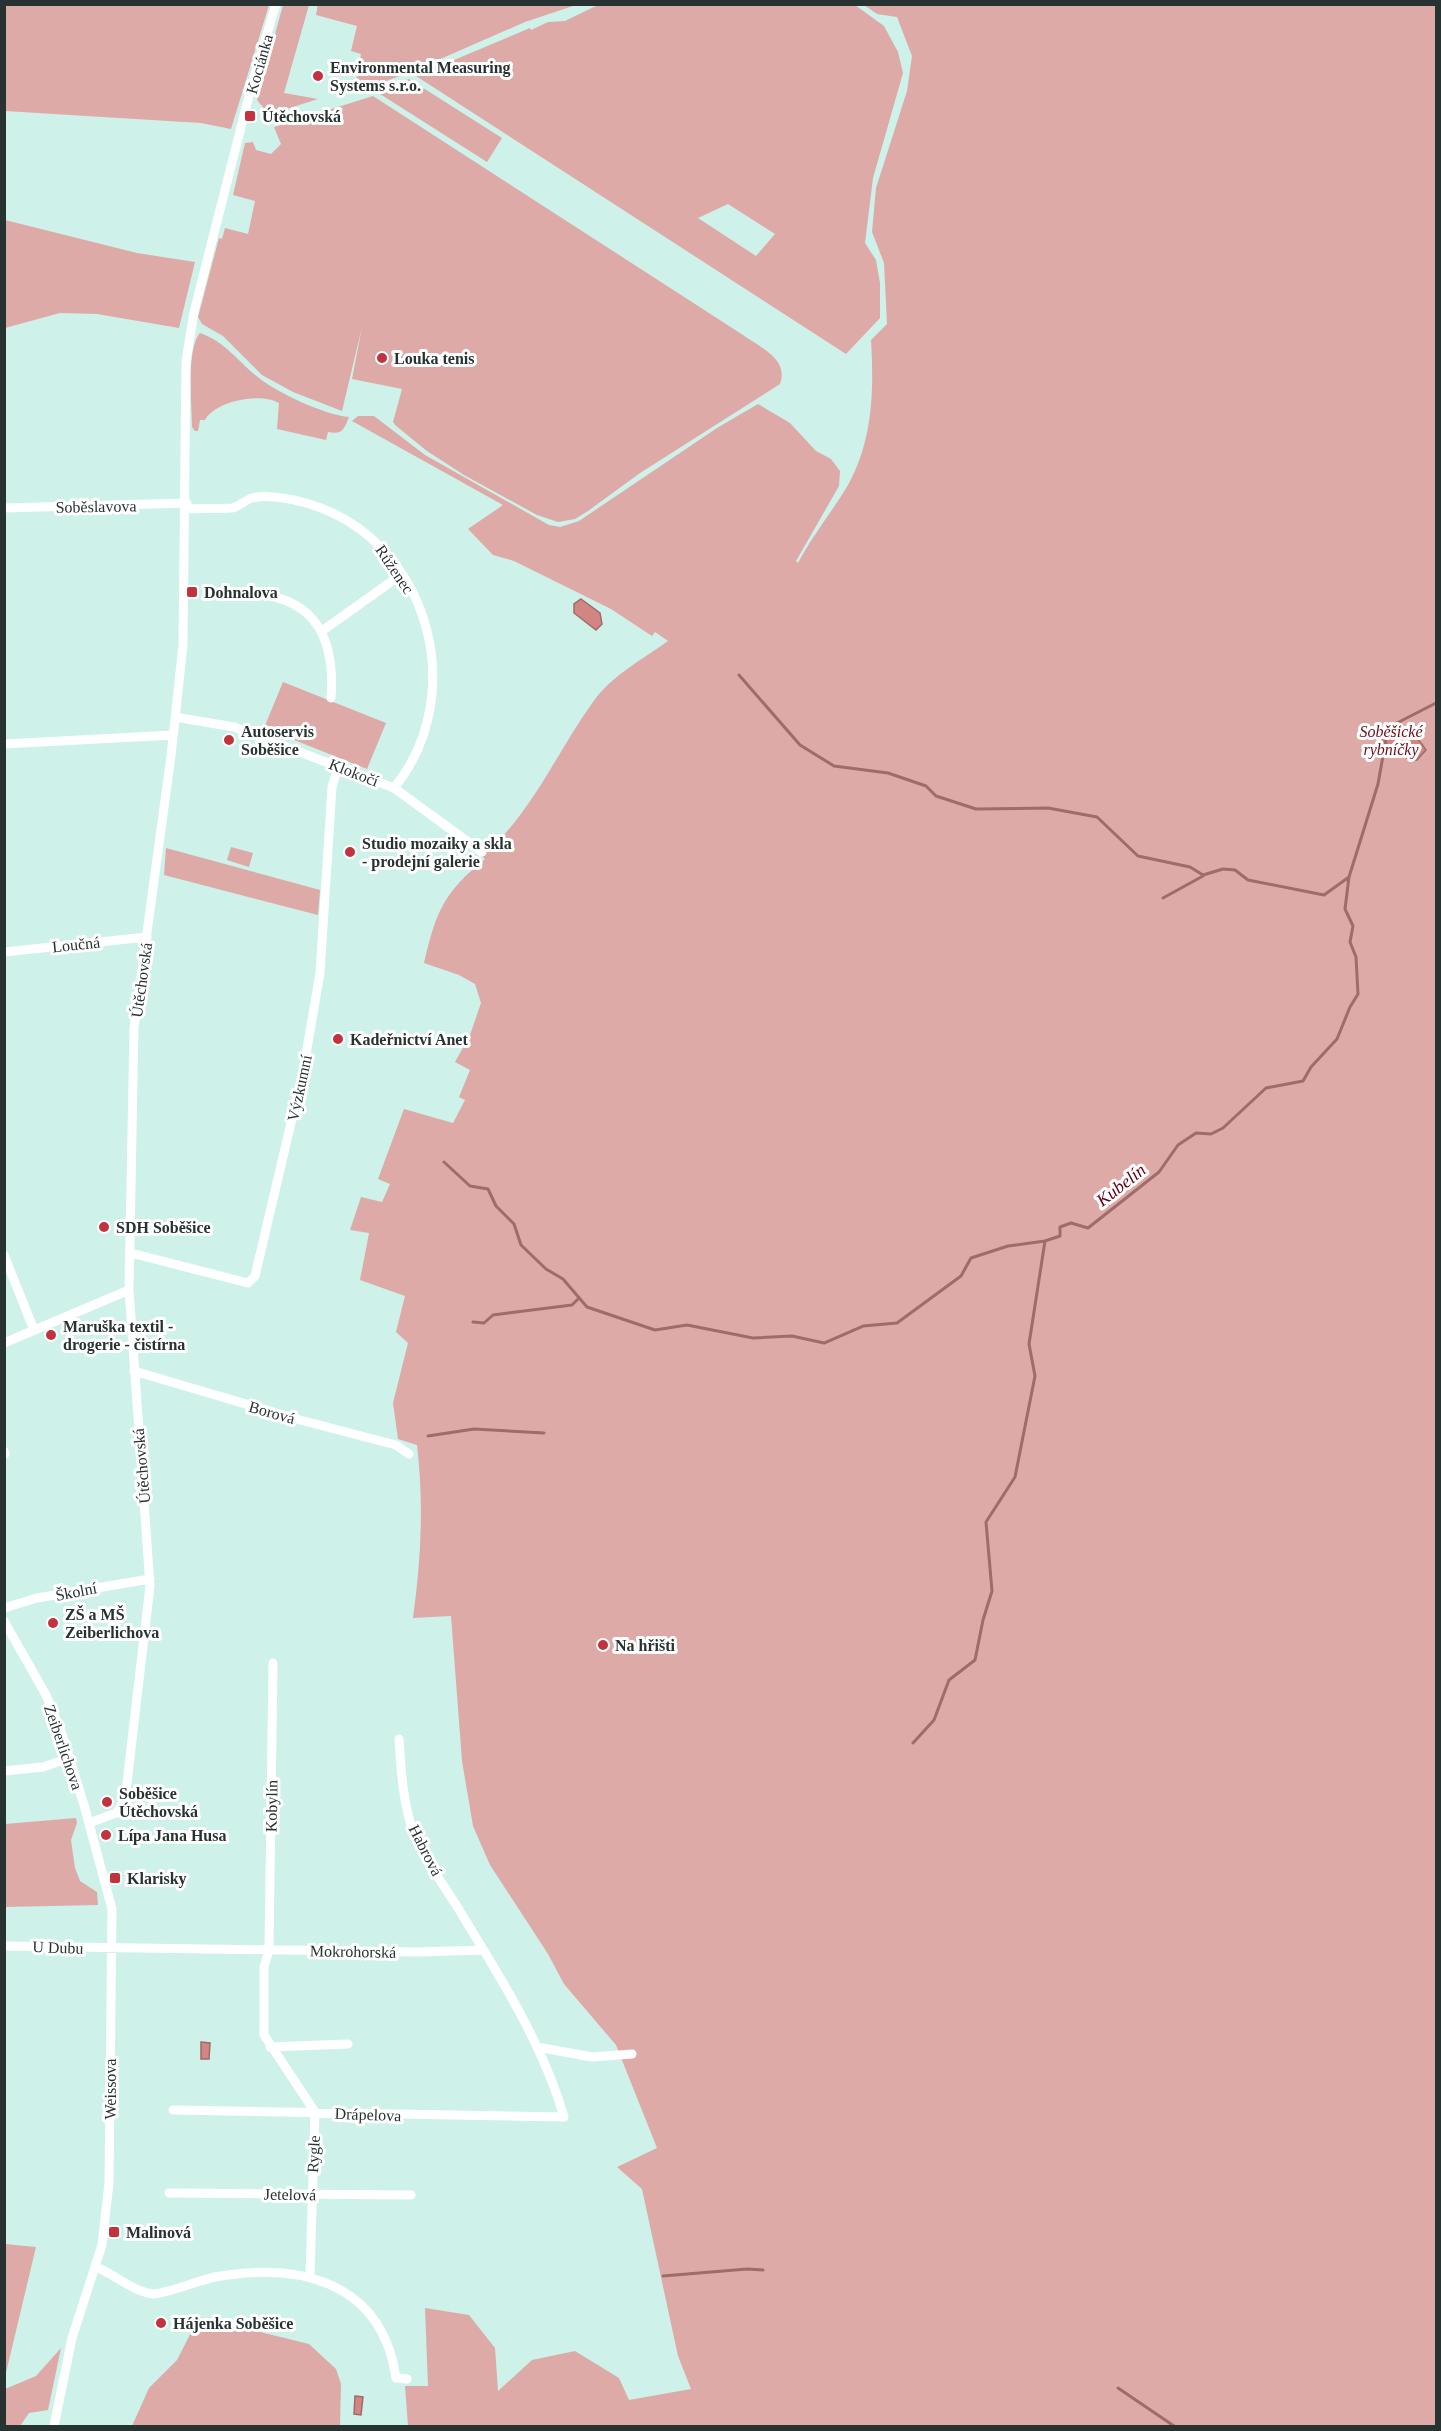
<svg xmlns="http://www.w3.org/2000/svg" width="1441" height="2431" font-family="'Times New Roman',serif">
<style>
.green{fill:#ddaaa8;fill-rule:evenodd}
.water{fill:#d28582;stroke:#9e6c69;stroke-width:1.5}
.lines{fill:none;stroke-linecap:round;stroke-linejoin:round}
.stream{stroke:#9e6c69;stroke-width:3}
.minor{stroke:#fff;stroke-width:9}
.poi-dot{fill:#c3333d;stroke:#fff;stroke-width:2}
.labels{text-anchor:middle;stroke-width:6;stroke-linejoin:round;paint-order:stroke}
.street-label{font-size:16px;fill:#263330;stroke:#fff}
.poi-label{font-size:16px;font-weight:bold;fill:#263330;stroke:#fff;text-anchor:start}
.park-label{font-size:16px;font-style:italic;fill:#6c0f19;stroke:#fff}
.water-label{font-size:18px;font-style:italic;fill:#610010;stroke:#fff}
</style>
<rect width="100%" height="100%" fill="#cef1e9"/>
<path class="green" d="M318 4H576V5L525 22 413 71 354 93 361 54 351 51 357 26 316 15Z
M4 5 5 4 269 5 231 129 201 123 5 111Z
M283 5H309L284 93 318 99 274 113 267 112 257 100Z
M598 5H855L884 26 898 52 903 73 873 178 865 243 876 260 880 283V318L846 354 416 76 530 28 531 30 548 22 565 21ZM728 204 775 234 756 256 698 218Z
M864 5H1436V2426H408L405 2386H428L425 2308 469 2315 495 2348 498 2391 532 2360 575 2351 619 2378 629 2400 691 2389 678 2356 642 2189 617 2167 657 2148 616 2045 564 1984 548 1954 490 1865 473 1826 462 1761 451 1616 413 1618C421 1560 424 1504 417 1445L398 1439 393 1403 408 1343 396 1332 405 1296 360 1280 369 1233 350 1230 361 1197 382 1202 390 1184 378 1179 404 1109 453 1123 465 1100 459 1097 470 1070 455 1062 470 1035 481 1003 475 984 459 975 424 963C436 912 443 893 485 859L482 856C532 814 556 753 593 702 611 676 643 659 668 641L655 632 652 636 611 609 514 561 493 555 468 529 503 505 352 421 358 416H374L425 455 549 525 560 527 579 521 717 428 758 404 790 423 816 451 831 459 840 471 839 486 796 561 798 563C812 536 832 512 848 485 873 440 874 390 871 340L887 324 884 263 872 232 876 188 907 91 912 56 897 17 877 14Z
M409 79 502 138 487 162 380 94 383 89Z
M373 96 743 335C761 348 789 359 780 384L640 473 588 511 575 519 558 522 537 515 464 475 427 451 395 425 393 422 402 389 352 379 362 327 342 411 293 392 262 375 223 336 202 324 198 317 219 238 222 239 225 228 248 234 255 201 233 195 245 143 253 142 256 150 271 154 281 144 274 127Z
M5 220 137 253 195 262 179 328 97 314 60 313 5 328Z
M200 333C226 342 238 362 259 378 278 393 325 415 349 417 344 429 343 435 328 432L326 440 277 429 279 403C261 392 215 401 205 420H200L198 431H195L192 427C192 406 186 349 200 333Z
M283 682 386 723 367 769 264 728Z
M231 847 253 853 249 867 227 860Z
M166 848 320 890 318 915 164 875Z
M76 1818 77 1823 71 1840 75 1868 80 1881 97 1892 98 1905 5 1907V1824Z
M5 2244 36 2247 5 2377 4 2244Z
M199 2317 309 2344 336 2369 341 2384 340 2426H132L149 2388 177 2360Z
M61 2348 48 2410 29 2413 20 2426H5V2389L36 2376Z"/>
<path class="water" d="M581 599 600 613 602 624 596 630 574 613V604Z
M1387 723C1404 722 1417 736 1426 750L1417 760 1411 761 1378 738Z
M201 2042 210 2043 209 2059H201Z
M355 2396 363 2397 361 2415 354 2414Z"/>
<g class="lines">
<path class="stream" d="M739 675 800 745 834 766 888 773 926 786 936 796 976 809 1048 808 1097 817 1138 856 1190 867 1203 875 1223 869 1235 870 1248 880 1324 895 1349 877
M1395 724 1436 703
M1163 898 1203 876
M444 1162 470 1186 488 1189 496 1206 514 1224 521 1245 546 1269 563 1279 587 1307 655 1330 687 1325 753 1338 792 1336 824 1343 863 1326 897 1323 961 1276 971 1258 1008 1246 1045 1241
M473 1322 484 1323 493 1315 572 1305 578 1299
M428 1436 474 1429 544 1433
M913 1743 934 1720 949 1680 975 1660 983 1620 992 1591 986 1522 1015 1477 1035 1376 1029 1344 1045 1241 1060 1236V1227L1071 1223 1088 1228 1159 1172 1178 1145 1196 1133 1211 1134 1223 1128 1266 1088 1303 1081 1311 1067 1337 1039 1350 1007 1358 994 1356 957 1350 942 1353 926 1345 909 1349 877 1378 784 1386 739
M663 2276 747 2269 763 2270
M1118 2388 1174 2426"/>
<path class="minor" d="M4 508 187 503
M186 509C201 508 217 509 232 508 239 507 245 500 252 498 268 494 291 499 306 503 427 537 472 692 394 788
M257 594C319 600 335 643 331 698
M322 631 402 574
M175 717 234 727 394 788 482 852
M4 744 173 735
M4 952 147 937
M131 1253 248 1283 255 1276 303 1072 320 973 332 787 338 767
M4 1255 34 1330
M4 1343 129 1290
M134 1371 300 1420 396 1445 409 1454
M4 1451 5 1454
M4 1608 37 1598 150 1579
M4 1621 46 1695 62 1734 84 1805 112 1909 109 2183 102 2245 72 2338 54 2426
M273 1663 269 1950 264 1967V2035L315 2112 310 2275
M4 1771 43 1767 70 1758
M89 1823 116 1813 125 1800 150 1586 129 1290 134 1028 171 756 183 645 186 361 194 312 252 84 276 4
M4 1946 418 1952 483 1950
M270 2047 348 2044
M537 2047 592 2057 632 2054
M173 2110 564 2117C543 2044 500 1977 461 1913 446 1888 425 1861 414 1834 403 1804 401 1771 399 1739
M169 2193 411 2195
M96 2267C114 2274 134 2292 153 2294 165 2294 200 2280 215 2277 299 2262 382 2281 396 2378L407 2379"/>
</g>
<g class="poi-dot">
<circle cx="318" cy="76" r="6"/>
<rect x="244" y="110" width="12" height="12" rx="3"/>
<circle cx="382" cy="358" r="6"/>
<rect x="186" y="586" width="12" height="12" rx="3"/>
<circle cx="229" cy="740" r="6"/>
<circle cx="350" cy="852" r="6"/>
<circle cx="338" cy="1039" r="6"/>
<circle cx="104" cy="1227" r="6"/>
<circle cx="51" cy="1335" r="6"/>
<circle cx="53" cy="1623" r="6"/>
<circle cx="603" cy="1645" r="6"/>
<circle cx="107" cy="1802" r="6"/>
<circle cx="106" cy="1835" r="6"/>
<rect x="109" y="1872" width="12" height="12" rx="3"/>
<rect x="108" y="2226" width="12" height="12" rx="3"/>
<circle cx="161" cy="2323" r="6"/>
</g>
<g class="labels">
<g class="street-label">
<text transform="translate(259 64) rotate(-74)" y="6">Kociánka</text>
<text transform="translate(96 506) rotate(-1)" y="6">Soběslavova</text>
<text transform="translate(395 569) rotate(56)" y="6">Růženec</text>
<text transform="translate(354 772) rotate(21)" y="6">Klokočí</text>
<text transform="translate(76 944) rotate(-6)" y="6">Loučná</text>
<text transform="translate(141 980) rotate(-82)" y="6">Útěchovská</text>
<text transform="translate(299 1088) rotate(-78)" y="6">Výzkumní</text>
<text transform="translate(272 1412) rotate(16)" y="6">Borová</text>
<text transform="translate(141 1466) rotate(-95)" y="6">Útěchovská</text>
<text transform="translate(76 1591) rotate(-11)" y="6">Školní</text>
<text transform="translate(64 1747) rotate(71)" y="6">Zeiberlichova</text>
<text transform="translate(271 1806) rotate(-89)" y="6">Kobylín</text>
<text transform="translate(426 1850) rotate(63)" y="6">Habrová</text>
<text transform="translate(58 1947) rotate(2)" y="6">U Dubu</text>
<text transform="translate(353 1951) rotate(1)" y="6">Mokrohorská</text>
<text transform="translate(110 2089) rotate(-90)" y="6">Weissova</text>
<text transform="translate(368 2114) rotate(2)" y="6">Drápelova</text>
<text transform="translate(313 2154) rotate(-87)" y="6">Rygle</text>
<text transform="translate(290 2194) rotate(1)" y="6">Jetelová</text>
</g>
<g class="poi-label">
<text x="330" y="73">Environmental Measuring<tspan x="330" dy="18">Systems s.r.o.</tspan></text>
<text x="262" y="122">Útěchovská</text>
<text x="394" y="364">Louka tenis</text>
<text x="204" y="598">Dohnalova</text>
<text x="241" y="737">Autoservis<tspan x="241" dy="18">Soběšice</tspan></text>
<text x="362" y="849">Studio mozaiky a skla<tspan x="362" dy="18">- prodejní galerie</tspan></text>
<text x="350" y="1045">Kadeřnictví Anet</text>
<text x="116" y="1233">SDH Soběšice</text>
<text x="63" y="1332">Maruška textil -<tspan x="63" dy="18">drogerie - čistírna</tspan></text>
<text x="65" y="1620">ZŠ a MŠ<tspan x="65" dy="18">Zeiberlichova</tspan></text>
<text x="615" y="1651">Na hřišti</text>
<text x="119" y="1799">Soběšice<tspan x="119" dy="18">Útěchovská</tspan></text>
<text x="118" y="1841">Lípa Jana Husa</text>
<text x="127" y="1884">Klarisky</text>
<text x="126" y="2238">Malinová</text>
<text x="173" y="2329">Hájenka Soběšice</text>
</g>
<g class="park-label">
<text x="1391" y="737">Soběšické<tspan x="1391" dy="18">rybníčky</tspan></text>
</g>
<g class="water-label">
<text transform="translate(1121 1185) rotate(-38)" y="6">Kubelín</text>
</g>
</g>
<rect width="1441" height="2431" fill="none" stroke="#263330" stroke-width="12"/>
</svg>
